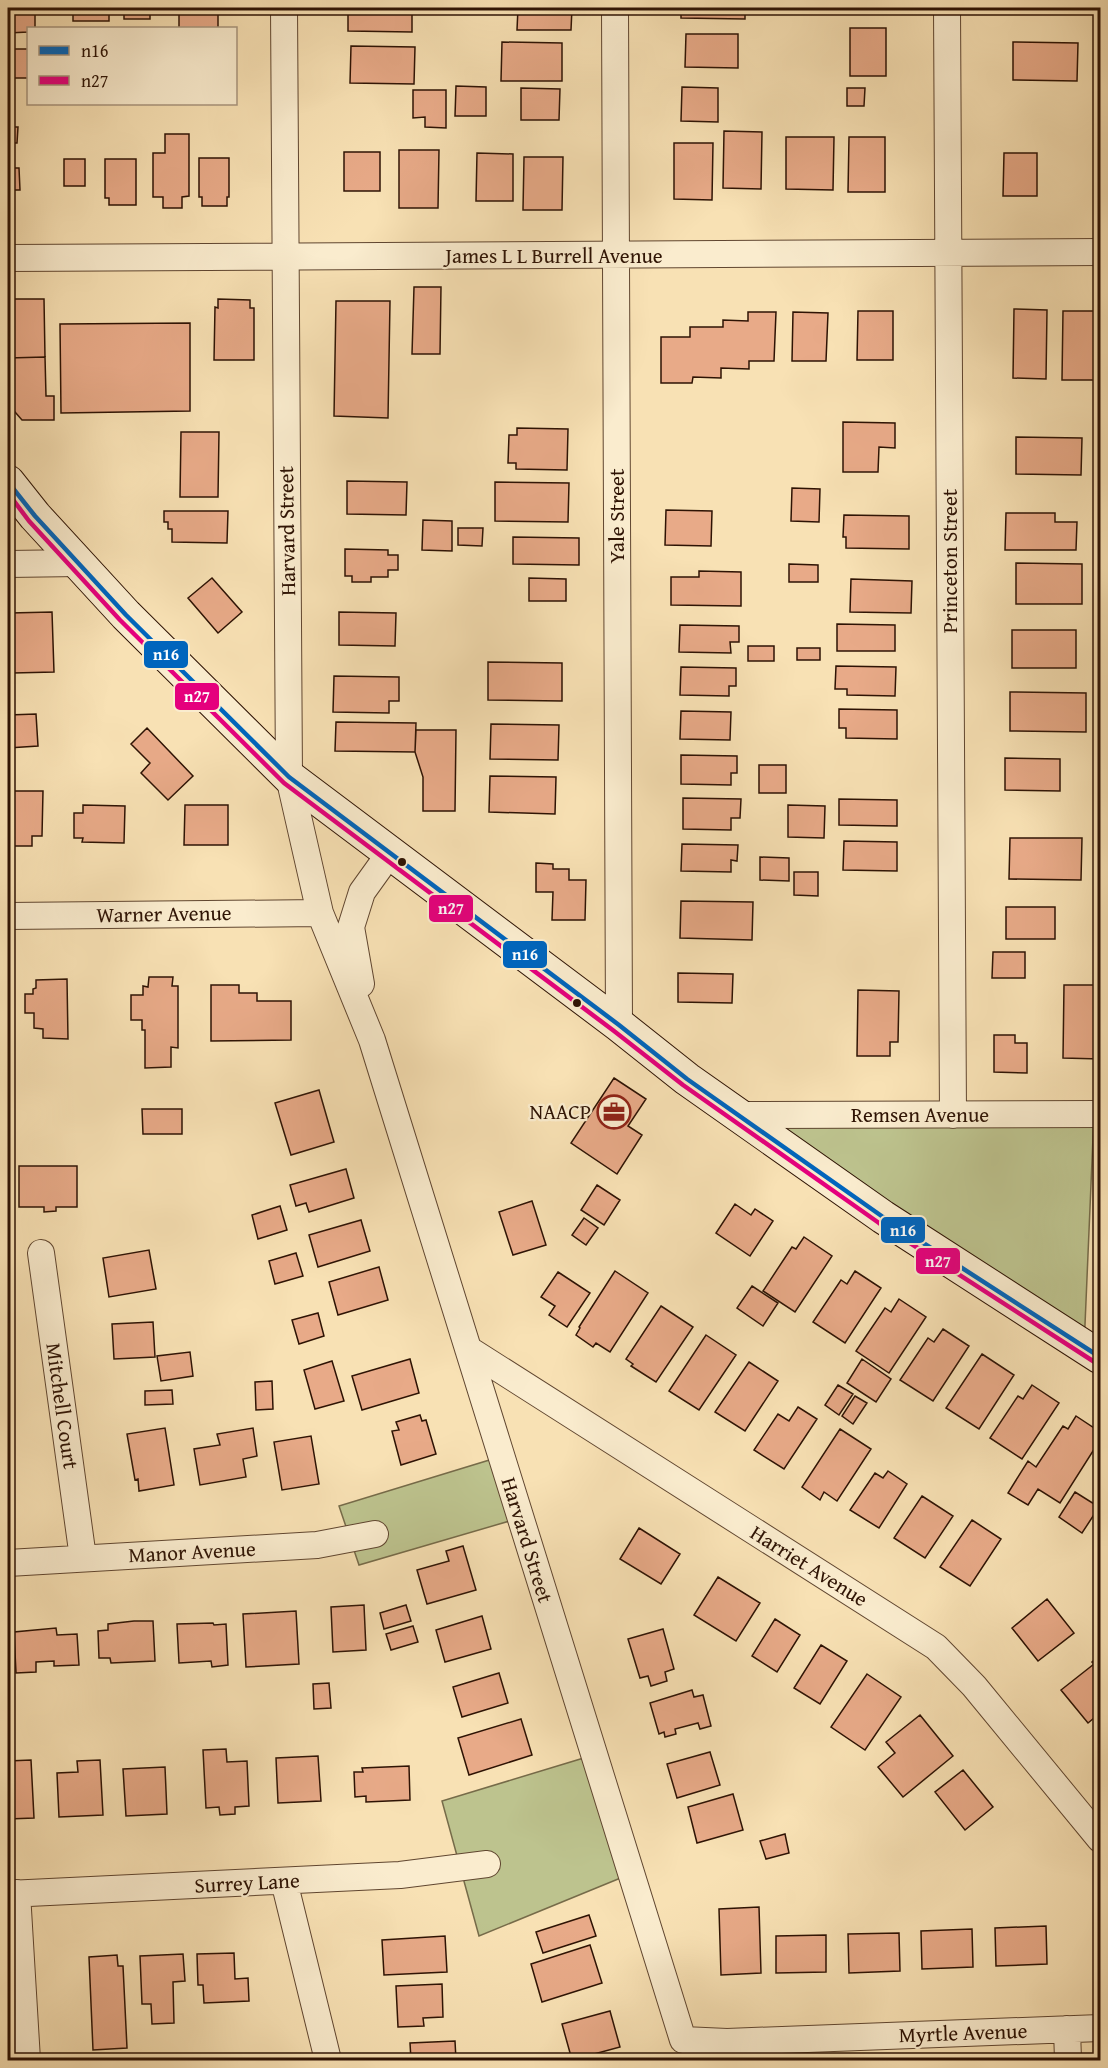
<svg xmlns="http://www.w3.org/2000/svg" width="1108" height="2068" font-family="'Gentium Book Plus',serif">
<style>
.green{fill:#bdc38e;stroke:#766b49;stroke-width:1.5}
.building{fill:#e8aa88;stroke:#2e1304;stroke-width:1.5}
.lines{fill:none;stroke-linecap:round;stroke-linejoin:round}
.street-casing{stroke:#604630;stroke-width:28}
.secondary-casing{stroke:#2e1304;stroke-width:35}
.street{stroke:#faecce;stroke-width:26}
.secondary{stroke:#faecce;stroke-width:33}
.bus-1-casing{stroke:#faecce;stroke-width:9}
.bus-2-casing{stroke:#faecce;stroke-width:9}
.bus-1{stroke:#0065bd;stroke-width:4.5}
.bus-2{stroke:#e5007d;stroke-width:4.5}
.bus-dot{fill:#2e1304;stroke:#faecce;stroke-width:2}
.labels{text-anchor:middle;stroke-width:4.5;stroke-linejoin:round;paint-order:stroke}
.street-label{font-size:21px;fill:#2e1304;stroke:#faecce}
.poi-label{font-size:21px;fill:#2e1304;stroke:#faecce;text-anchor:end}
.line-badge{stroke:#faecce;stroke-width:2}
.badge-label{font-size:16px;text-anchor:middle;font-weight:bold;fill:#fff}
</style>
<rect width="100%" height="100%" fill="#f8e1b4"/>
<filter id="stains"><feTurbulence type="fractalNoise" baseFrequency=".00333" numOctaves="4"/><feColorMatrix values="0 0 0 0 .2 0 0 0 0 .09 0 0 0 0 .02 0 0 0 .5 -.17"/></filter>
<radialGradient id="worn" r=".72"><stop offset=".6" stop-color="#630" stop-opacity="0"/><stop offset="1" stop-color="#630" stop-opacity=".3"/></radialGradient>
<path class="green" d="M1094 1114 1084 1348 739 1115Z
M496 1458 513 1520 359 1565 339 1506Z
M587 1757 623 1877 479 1936 442 1801Z"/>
<path class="building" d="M8 8H35V28H28V32L8 33Z
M73 8H109V21H73Z
M124 8H150V19H124Z
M179 8H218V28H179Z
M348 8H412V32L348 31Z
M518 8H572L571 30H517Z
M681 8H745V19L681 18Z
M829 8H887V11L829 10Z
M1009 8H1059V13H1009Z
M850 28H886V76H850Z
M686 34H738V68L685 67Z
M502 42 562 43V81H501Z
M1013 42 1078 43 1077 81 1013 80Z
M351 46 415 47 414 84 350 83Z
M8 49H28V78H8Z
M456 86 486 87V116H455Z
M682 87 718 88V122L681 121Z
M521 88 560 89 559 120H521Z
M847 88H865L864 106H847Z
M413 90H446V128L425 127V117L413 118Z
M8 117H10V127H18L17 143H10V153H8Z
M724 131 762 132 761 189 723 188Z
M165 134H189V196L182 197V208H163V197H153V153H165Z
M786 137H834L833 190 786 189Z
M849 137H885V192H848Z
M674 143H713L712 200 674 199Z
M399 150H439L438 208H399Z
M344 152H380V191H344Z
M477 153 513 154V201H476Z
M1004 153H1037V196H1003Z
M524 157H563L562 210H523Z
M199 158H229V197H227V206H202V197H199Z
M64 159H85V186H64Z
M105 159H136V205H109V198H105Z
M8 168H19L20 190H11V204H8Z
M414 287H441L440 354H412Z
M8 299H44L45 357 8 358Z
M218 299 250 300V308H254V360H214L215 307 218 308Z
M336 301H390L388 418 334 416Z
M1014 309 1047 310 1046 379 1013 378Z
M858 311H893V360H857Z
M1063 311H1100V380H1062Z
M748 312H776L774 361H749V369L721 368V378L693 377 692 383H661V337H690V327H723V320L748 321Z
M793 312 828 313 826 361H792Z
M190 323V411L61 413 60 324Z
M45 357 46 396H54V420H22L8 404V358Z
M843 422 895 423V448L879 447 878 472H843Z
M517 428 568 429 567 470 516 469V463H508L509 435H517Z
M181 432H219L218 497H180Z
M1016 437 1082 438 1081 475 1016 474Z
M347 481 407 482 406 515 347 514Z
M495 482 569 483 568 522 495 521Z
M792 488 820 489 819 522 791 521Z
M666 510 712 511 711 546 665 545Z
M164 511H228L227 543 172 542V529H168V522H164Z
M1006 513H1055V522H1077L1076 550H1005Z
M844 515 909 516V549L846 548V537H843Z
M423 520 452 521V551L422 550Z
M458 528H483L482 546 458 545Z
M513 537 579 538V565L513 564Z
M345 549 388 550V555H398V570H388V577H371V582H352V576H345Z
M1016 563 1082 564V604H1016Z
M789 564 818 565V582H789Z
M699 571 741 572V606L671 605V577H699Z
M212 578 242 612 218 633 188 598Z
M529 578 566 579V601H529Z
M851 579 912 581 911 613 850 612Z
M52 612 54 672 13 673 10 613Z
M339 612 396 613 395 646 339 645Z
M837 624 895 625V651H837Z
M680 625 739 626V642H730L731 653 679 652Z
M1012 630H1076V668H1012Z
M748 646H774V661H748Z
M797 648H820V660H797Z
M488 662 562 663V701L488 700Z
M836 666 896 667 895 696 847 695V689H835Z
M681 667 736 668V686H729V696L680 695Z
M334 676 399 677V701H389V713L333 712Z
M1010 692 1086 693V732L1010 731Z
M839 709 897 710V739L846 738V728H839Z
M681 711 731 712 730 740 680 739Z
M36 714 38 746 8 748V715Z
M336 722 416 723 415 752 335 751Z
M491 724 559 725 558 760 490 759Z
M147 728 193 776 168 800 141 773 150 763 131 744Z
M416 730H456L455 811H423V777L415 752Z
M681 755 737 756V773H731V785L681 784Z
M1005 758 1060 759V791L1005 790Z
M759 765H786V793H759Z
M490 776 556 777 555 814 489 812Z
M8 791H43L42 836H32V846H12V835L8 834Z
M683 798 741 799 740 818H731V830L683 829Z
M839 799 897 800V826L839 825Z
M83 805 125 806 124 843 82 842 83 838H74V813H83Z
M185 805H228V845H184Z
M788 805 825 806 824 838 788 837Z
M1010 838H1082L1081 880 1009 879Z
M844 841 897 842V871L843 870Z
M682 844 738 845 737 861 731 860V872L681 871Z
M760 857 789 858V881L760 880Z
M536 863 553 864V869H569V880H586L585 920H552L553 892H536Z
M794 872H818V896L794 895Z
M681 901 753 902 752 940 680 938Z
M1006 907H1055V939H1006Z
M993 952H1025V978H992Z
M678 973 733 974 732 1003 678 1002Z
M149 977H173L172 986H178V1048L171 1047V1067L145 1068V1030H142V1020H131V995H143V986L148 987Z
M67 979 68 1039 43 1038V1029L34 1028V1013H25V994H33V989L36 988V980Z
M211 985H239V993H257V1001H291V1040L211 1041Z
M1064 985H1100V1059L1063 1058Z
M858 990 899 991 898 1042H890V1056H857Z
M994 1035H1015V1043H1027V1073L994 1072Z
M614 1078 646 1099 628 1126 642 1135 617 1174 571 1143Z
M319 1090 334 1142 291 1155 275 1103Z
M142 1109H182V1134H143Z
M19 1166H77V1207H56V1211L44 1212V1207H19Z
M346 1169 354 1198 309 1212 306 1203 296 1206 290 1185Z
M597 1185 620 1200 604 1225 581 1210Z
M532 1201 546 1245 513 1255 499 1212Z
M735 1204 751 1215 755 1209 773 1221 750 1256 716 1233Z
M280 1206 287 1230 258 1239 252 1215Z
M584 1218 598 1228 586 1245 572 1235Z
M361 1220 370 1251 318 1267 309 1235Z
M804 1237 832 1256 795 1312 763 1291 792 1247 796 1249Z
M149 1250 156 1289 109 1297 103 1258Z
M296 1253 303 1276 275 1284 269 1261Z
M379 1267 388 1300 338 1315 329 1282Z
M615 1271 648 1293 610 1352 596 1343 593 1347 576 1335 580 1328 579 1327Z
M855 1271 881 1288 845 1343 813 1322 841 1280 847 1284Z
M558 1272 590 1293 567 1327 549 1315 555 1306 541 1297Z
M752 1286 778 1303 763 1326 737 1308Z
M899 1299 926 1317 889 1373 856 1351 885 1308 891 1312Z
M661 1306 693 1327 656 1382 631 1366 633 1364 626 1359Z
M318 1313 324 1336 299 1344 292 1320Z
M153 1322 155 1357 114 1359 112 1324Z
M943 1329 969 1346 933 1401 900 1380 928 1338 934 1342Z
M706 1335 736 1355 699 1410 669 1391Z
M190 1352 193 1376 161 1381 157 1356Z
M982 1354 1014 1375 979 1429 946 1408Z
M410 1359 419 1393 362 1410 352 1376Z
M862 1359 891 1379 876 1402 847 1383Z
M332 1361 344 1401 315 1409 304 1370Z
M749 1362 778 1381 745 1431 715 1412Z
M272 1381 273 1409 256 1410 255 1382Z
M838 1385 853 1394 839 1415 825 1405Z
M1032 1385 1059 1403 1022 1459 990 1438 1018 1396 1023 1399Z
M172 1390 173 1404 145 1405V1391Z
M855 1396 867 1403 853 1424 842 1416Z
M798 1407 817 1419 784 1469 754 1450 778 1414 789 1421Z
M420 1415 422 1421 426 1420 436 1454 401 1465 392 1431 399 1430 396 1422Z
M1076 1416 1100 1432V1440L1060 1503 1038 1489 1028 1505 1008 1493 1028 1461 1036 1467 1063 1426 1068 1429Z
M165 1428 174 1485 139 1491 138 1479 135 1480 127 1434Z
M253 1428 257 1456 243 1459 246 1477 200 1485 194 1449 220 1445 217 1434Z
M840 1429 871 1449 837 1501 824 1492 820 1500 802 1487Z
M311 1436 319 1484 282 1490 274 1442Z
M888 1471 907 1484 879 1528 850 1510 875 1473 883 1478Z
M1075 1492 1099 1507 1082 1533 1059 1517Z
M922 1496 953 1516 925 1558 894 1538Z
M972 1520 1001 1539 970 1586 940 1567Z
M639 1528 680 1554 661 1584 620 1559Z
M463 1546 476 1590 427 1604 417 1570 449 1561 446 1551Z
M718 1577 760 1603 736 1641 694 1615Z
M1047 1599 1074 1633 1038 1661 1012 1628Z
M364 1605 366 1650 333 1652 331 1607Z
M406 1605 411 1621 384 1629 380 1613Z
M296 1611 299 1664 246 1667 243 1614Z
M482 1616 491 1649 445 1662 436 1630Z
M775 1619 800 1635 777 1672 752 1656Z
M134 1621H153L155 1661 111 1663 110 1658H99L98 1631 108 1630V1624Z
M213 1623 214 1625 226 1624 228 1665 212 1667 211 1661 179 1663 177 1624Z
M413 1626 418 1642 391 1650 386 1634Z
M56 1628 57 1635 77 1634 79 1665 54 1666V1661L36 1662V1672L16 1673 14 1632Z
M663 1629 674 1669 665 1672 667 1681 651 1686 648 1676 640 1678 628 1639Z
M821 1645 847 1661 820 1704 794 1688Z
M1100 1655V1713L1088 1723 1061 1690 1094 1664 1092 1662Z
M499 1673 508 1703 462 1717 453 1687Z
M867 1674 901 1697 865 1750 831 1727Z
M329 1683 331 1708 314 1709 313 1684Z
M692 1690 694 1697 703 1695 711 1726 700 1729 698 1723 675 1729 676 1734 665 1737 664 1732 659 1734 650 1703Z
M920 1715 953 1756 903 1797 878 1767 895 1753 886 1742Z
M521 1719 532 1755 469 1775 458 1738Z
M226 1749 227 1762 247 1761 249 1806 235 1807V1814L220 1815 219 1807 206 1808 203 1750Z
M710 1752 720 1785 677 1798 667 1764Z
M318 1756 321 1801 278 1803 276 1758Z
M31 1760 34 1818 8 1819V1761Z
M100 1760 103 1815 59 1817 57 1773 78 1772 77 1761Z
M409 1766 410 1800 366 1802V1796L355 1797 354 1772H363L362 1768Z
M165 1767 167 1814 126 1816 123 1769Z
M963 1770 993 1807 965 1830 935 1792Z
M733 1794 743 1830 697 1843 688 1807Z
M785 1834 789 1853 766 1859 760 1841Z
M759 1907 761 1973 721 1975 719 1909Z
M589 1915 596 1936 543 1953 536 1932Z
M1046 1926 1047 1964 996 1966 995 1928Z
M972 1929 973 1967 922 1969 921 1931Z
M899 1933 900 1971 849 1973 848 1934Z
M826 1935V1972L776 1973V1936Z
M445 1936 447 1972 384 1975 382 1940Z
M590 1945 602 1983 542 2002 531 1964Z
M234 1953 235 1979 248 1978 249 2001 204 2003 203 1985H198L197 1954Z
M183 1954 185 1981 173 1982 174 2023 152 2024 151 2004H142L140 1956Z
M117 1955 118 1966H123L127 2048 93 2050 89 1957Z
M442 1984 443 2017 423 2018 424 2026 398 2027 396 1986Z
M610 2011 620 2047 572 2060 562 2024Z
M455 2041 456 2060H411L410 2043Z"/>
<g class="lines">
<g class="street-casing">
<path id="street" d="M284 8 289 777 320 913 372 1040 683 2040 727 2042 1100 2028
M615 8 619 1025
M947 8 953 1115
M8 258 1100 252
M8 564 79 563
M8 916 320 913
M361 984 351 927 362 892 390 853
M739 1115 1100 1114
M41 1253 83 1558
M468 1349 936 1647 974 1686 1100 1839
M8 1563 317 1545 375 1534
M284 1881 328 2060
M17 1893 27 2060
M8 1894 400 1875 487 1864
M1067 2029 1068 2060"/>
</g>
<g class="secondary-casing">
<path id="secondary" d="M8 482 35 516 126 615 289 777 619 1025 687 1079 883 1217 1100 1357"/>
</g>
<use href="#street" class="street"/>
<use href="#secondary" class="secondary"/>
<g class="bus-1-casing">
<path id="bus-1" d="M8 482 35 516 126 615 289 777 619 1025 687 1079 883 1217 1100 1357"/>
</g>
<g class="bus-2-casing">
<path id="bus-2" d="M8 493 29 521 120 620 284 783 614 1031 683 1085 879 1223 1096 1363"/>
</g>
<use href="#bus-1" class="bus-1"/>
<use href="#bus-2" class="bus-2"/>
</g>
<defs>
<g id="office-ring" transform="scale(1.725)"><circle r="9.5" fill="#faecce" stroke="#8f2418" stroke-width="1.5"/><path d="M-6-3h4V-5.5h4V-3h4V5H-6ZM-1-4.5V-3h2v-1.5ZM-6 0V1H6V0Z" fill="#8f2418"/></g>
</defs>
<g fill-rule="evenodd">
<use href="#office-ring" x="614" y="1112"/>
</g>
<g class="bus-dot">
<circle cx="402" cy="862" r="5"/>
<circle cx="577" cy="1003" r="5"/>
</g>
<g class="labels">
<g class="street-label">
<text x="554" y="263">James L L Burrell Avenue</text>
<text transform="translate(617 516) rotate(-90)" y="7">Yale Street</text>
<text transform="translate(287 531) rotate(-91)" y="7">Harvard Street</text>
<text transform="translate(950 561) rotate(-90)" y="7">Princeton Street</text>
<text transform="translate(164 914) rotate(-1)" y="7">Warner Avenue</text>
<text x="920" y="1122">Remsen Avenue</text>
<text transform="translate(62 1406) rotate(82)" y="7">Mitchell Court</text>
<text transform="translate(527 1540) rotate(73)" y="7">Harvard Street</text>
<text transform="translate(192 1552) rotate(-3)" y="7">Manor Avenue</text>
<text transform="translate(809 1566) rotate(32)" y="7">Harriet Avenue</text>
<text transform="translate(247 1883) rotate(-3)" y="7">Surrey Lane</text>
<text transform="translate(963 2033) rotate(-2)" y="7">Myrtle Avenue</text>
</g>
<g class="poi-label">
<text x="591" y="1119">NAACP</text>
</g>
</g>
<g class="line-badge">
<rect x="143" y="640" width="46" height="29" rx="6" fill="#0065bd"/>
<rect x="174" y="682" width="46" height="29" rx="6" fill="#e5007d"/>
<rect x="428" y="894" width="46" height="29" rx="6" fill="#e5007d"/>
<rect x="502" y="940" width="46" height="29" rx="6" fill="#0065bd"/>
<rect x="880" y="1216" width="46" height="28" rx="6" fill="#0065bd"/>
<rect x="915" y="1247" width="46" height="28" rx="6" fill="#e5007d"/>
</g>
<g class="badge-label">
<text x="166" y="660">n16</text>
<text x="197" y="702">n27</text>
<text x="451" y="914">n27</text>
<text x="525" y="960">n16</text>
<text x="903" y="1236">n16</text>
<text x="938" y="1267">n27</text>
</g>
<rect width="1108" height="2068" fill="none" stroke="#f8e1b4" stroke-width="30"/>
<rect x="9" y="9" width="1090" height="2050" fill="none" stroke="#2e1304" stroke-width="3"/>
<rect x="15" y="15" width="1078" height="2038" fill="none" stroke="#2e1304" stroke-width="1.5"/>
<rect x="27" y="27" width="210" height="78" fill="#faecce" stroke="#a8957d" stroke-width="1.5"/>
<rect x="39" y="46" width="30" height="9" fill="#0065bd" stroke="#a8957d" stroke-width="1.5"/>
<text x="81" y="57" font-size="18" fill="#2e1304">n16</text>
<rect x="39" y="76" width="30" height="9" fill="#e5007d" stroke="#a8957d" stroke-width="1.5"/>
<text x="81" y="87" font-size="18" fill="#2e1304">n27</text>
<rect width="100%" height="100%" filter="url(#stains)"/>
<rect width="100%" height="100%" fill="url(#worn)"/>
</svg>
